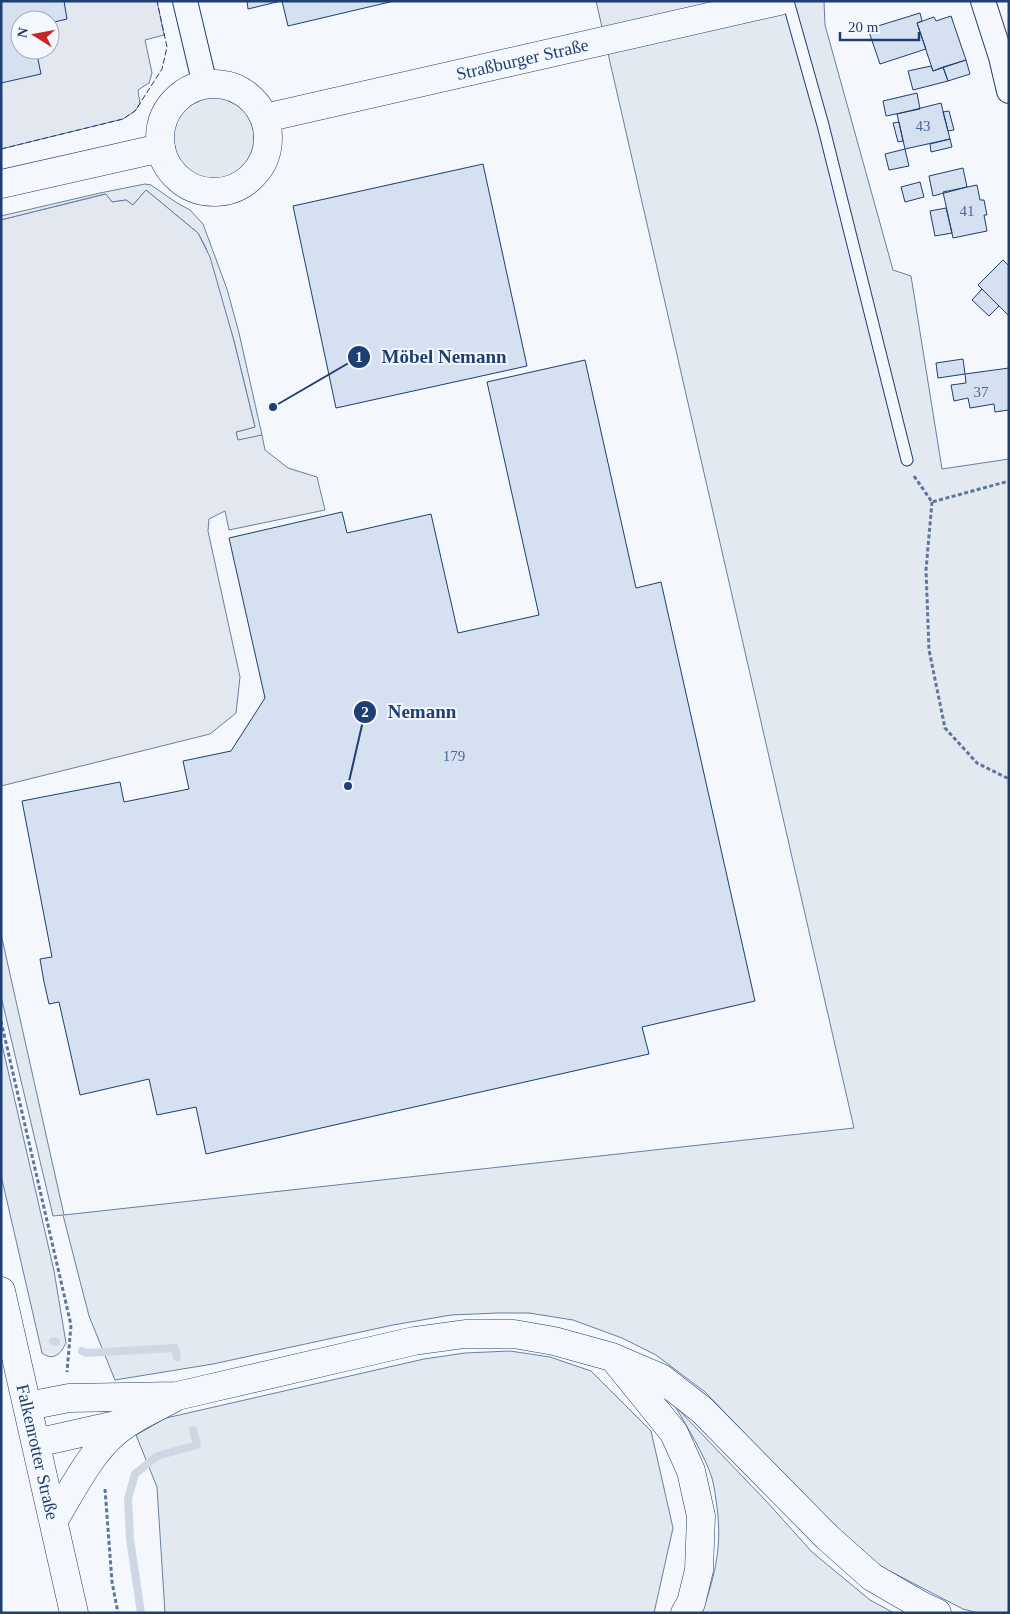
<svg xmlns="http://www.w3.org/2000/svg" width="1010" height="1614" font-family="Georgia,serif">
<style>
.green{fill:#e3e9f0;stroke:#687fa3}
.parking{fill:#e3e8f0;stroke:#687fa3;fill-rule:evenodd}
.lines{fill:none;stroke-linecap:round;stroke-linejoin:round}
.stream{stroke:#cfd7e4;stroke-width:8}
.building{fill:#d5e0f0;stroke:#1d3f73}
.lane-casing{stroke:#1d3f73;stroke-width:13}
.street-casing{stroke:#1d3f73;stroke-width:26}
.secondary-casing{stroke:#1d3f73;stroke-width:29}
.primary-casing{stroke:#1d3f73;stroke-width:29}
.path{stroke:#5e769c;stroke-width:3;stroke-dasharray:4 2.5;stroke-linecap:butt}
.lane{stroke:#f4f7fb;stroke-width:11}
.street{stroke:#f4f7fb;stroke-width:24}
.secondary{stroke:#f4f7fb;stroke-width:28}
.primary{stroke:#f4f7fb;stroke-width:28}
.fence{stroke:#1d3f73;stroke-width:1;stroke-dasharray:6 2.5;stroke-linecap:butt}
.labels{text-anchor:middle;stroke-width:4;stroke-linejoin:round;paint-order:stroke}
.number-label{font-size:15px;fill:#4b6792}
.street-label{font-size:18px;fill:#1d3f73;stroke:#f4f7fb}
.leader{fill:none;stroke:#1d3f73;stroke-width:2}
.callout-dot{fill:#1d3f73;stroke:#f4f7fb;stroke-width:2}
.mark-label{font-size:15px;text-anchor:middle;font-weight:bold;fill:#fff}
.callout-label{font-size:19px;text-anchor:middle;font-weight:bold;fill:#1d3f73;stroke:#f4f7fb;stroke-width:4;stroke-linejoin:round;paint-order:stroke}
</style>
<rect width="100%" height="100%" fill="#f4f7fb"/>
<path class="green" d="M596 1H824L825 25 893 270 911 276 942 469 1009 459V1613H978L963 1609 876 1564 831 1524 705 1392 656 1355 622 1338 573 1320 529 1313H497L451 1315 393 1325 213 1364 115 1380 89 1316 63 1215 53 1216 1 996V934L64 1215 854 1128Z
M172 138a41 41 0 1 1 82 0a41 41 0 1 1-82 0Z
M145 184 151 185 177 203 190 210 203 224 227 289 239 333 262 435 238 441 236 432 255 427 234 341 206 248 198 233 146 190 133 205 126 200 112 202 105 194 1 220V216L100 193Z
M1 1040 54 1271 66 1343C61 1353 54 1362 42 1353L1 1175Z
M510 1351 550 1357 591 1371 651 1431 673 1528 654 1613H165L157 1487 136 1435 166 1418 424 1359 465 1353Z
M675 1406 767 1502 812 1552 870 1600 894 1613H702C716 1572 723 1544 716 1500 715 1493 714 1485 712 1478 705 1456 687 1427 675 1406Z"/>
<path class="parking" d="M1 1H157L164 35 145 40 152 73 149 83 138 90 140 104 135 111 123 119 1 149ZM20 20H50V50H20Z
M146 190 198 233 210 257 234 341 255 427 236 432 238 440 262 435 265 450 288 468 317 477 325 510 229 530 225 511 209 519 208 531 240 677 236 713 210 734 1 786V220L106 194 112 202 126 200 133 205Z"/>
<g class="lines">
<path class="stream" d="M53 1341 56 1342
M82 1351 86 1353 175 1348 177 1357
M141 1613 130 1539 128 1499 135 1474 157 1456 197 1445 193 1430"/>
</g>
<path class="building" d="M1 1H64L67 19 50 23V20H20V50H36L41 74 1 83Z
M247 1H281L248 9Z
M282 1H394L288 26Z
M920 13 922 21 917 23 926 49 880 64 868 29Z
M951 16 966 60 933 71 917 23 934 17 936 21Z
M966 60 970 74 948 81 943 67Z
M931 66 933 71 943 67 948 81 913 90 908 71Z
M917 93 920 109 886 116 883 101Z
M941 103 950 139 905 149 897 114Z
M949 111 954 130 948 131 943 112Z
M899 122 903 141 898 142 893 123Z
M950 139 952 147 931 152 930 144Z
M905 149 909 166 889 170 885 154Z
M483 164 527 366 336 408 293 206Z
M963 168 967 187 933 196 929 176Z
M920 182 924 197 905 202 901 187Z
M977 185 980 200H984L987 215H984L987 231 953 238 943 192Z
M946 208 952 233 935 236 930 211Z
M1003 260 1009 266V316L978 285Z
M982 289 999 306 989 316 972 300Z
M963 359 965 374 938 378 936 363Z
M585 360 636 588 661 582 755 1001 642 1027 649 1054 206 1154 196 1107 157 1115 149 1079 80 1095 59 1002 49 1004 44 982 40 959 52 957 22 801 120 782 124 802 189 789 183 761 231 751 265 698 229 538 342 512 347 533 431 514 458 633 539 615 487 382Z
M1009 368V410L995 412 994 404 970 408 968 398 954 401 951 385 966 383 965 374Z"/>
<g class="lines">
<g class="lane-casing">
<path id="lane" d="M788 1 823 125 907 460"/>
</g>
<g class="street-casing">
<path id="street" d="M185 1 205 85
M983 1 1001 57 1009 91"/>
</g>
<g class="secondary-casing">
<g id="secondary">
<circle cx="214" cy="138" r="54"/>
<path id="s1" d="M265 118 779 1"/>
<path d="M1 184 161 148"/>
<path id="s2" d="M1 1291 74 1613"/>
</g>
</g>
<g class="primary-casing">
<path id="primary" d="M615 1360 674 1433 691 1471 701 1516 699 1570 691 1603 685 1613
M28 1406 69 1398 177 1396 414 1341 465 1334H514L554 1341 612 1357 661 1378 702 1410 827 1537 872 1577 922 1606 937 1613
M36 1443 125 1423
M54 1520C75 1486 93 1445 128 1423 141 1414 157 1407 172 1399"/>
</g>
<path class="path" d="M914 476 932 502 1009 481
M932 502 926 570 929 650 945 728 977 763 1009 779
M1 1021 71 1325 67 1372
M105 1489 112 1582 118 1613"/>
<use href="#lane" class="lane"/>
<use href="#street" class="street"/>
<use href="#secondary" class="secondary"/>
<use href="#primary" class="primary"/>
<path class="fence" d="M1 149 123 119 135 111 162 69 167 47 157 1"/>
</g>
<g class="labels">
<g class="number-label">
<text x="923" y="131">43</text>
<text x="967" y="216">41</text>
<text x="981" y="397">37</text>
<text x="454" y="761">179</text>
</g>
<g class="street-label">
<text dy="6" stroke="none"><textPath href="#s1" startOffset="264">Straßburger Straße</textPath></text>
<text dy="6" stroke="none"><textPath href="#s2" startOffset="165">Falkenrotter Straße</textPath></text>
</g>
</g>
<path class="leader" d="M273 407L359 357M348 786L365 712"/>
<g class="callout-dot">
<circle cx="273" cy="407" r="5"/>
<circle cx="348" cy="786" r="5"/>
<circle cx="359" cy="357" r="12"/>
<circle cx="365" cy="712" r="12"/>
</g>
<g class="mark-label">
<text x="359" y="362">1</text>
<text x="365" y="717">2</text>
</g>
<g class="callout-label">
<text x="444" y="363">Möbel Nemann</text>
<text x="422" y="718">Nemann</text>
</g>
<rect width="1010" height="1614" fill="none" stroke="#1d3f73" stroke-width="5"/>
<g transform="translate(35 35) rotate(281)"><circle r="24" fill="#f4f7fb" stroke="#9eadc5"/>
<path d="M0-4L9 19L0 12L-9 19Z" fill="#c62828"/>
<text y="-8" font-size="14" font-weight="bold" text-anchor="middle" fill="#1d3f73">N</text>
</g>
<path d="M840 32v8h79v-8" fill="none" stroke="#1d3f73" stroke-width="2.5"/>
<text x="848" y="32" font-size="15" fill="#1d3f73" stroke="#f4f7fb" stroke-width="4" paint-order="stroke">20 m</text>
</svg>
